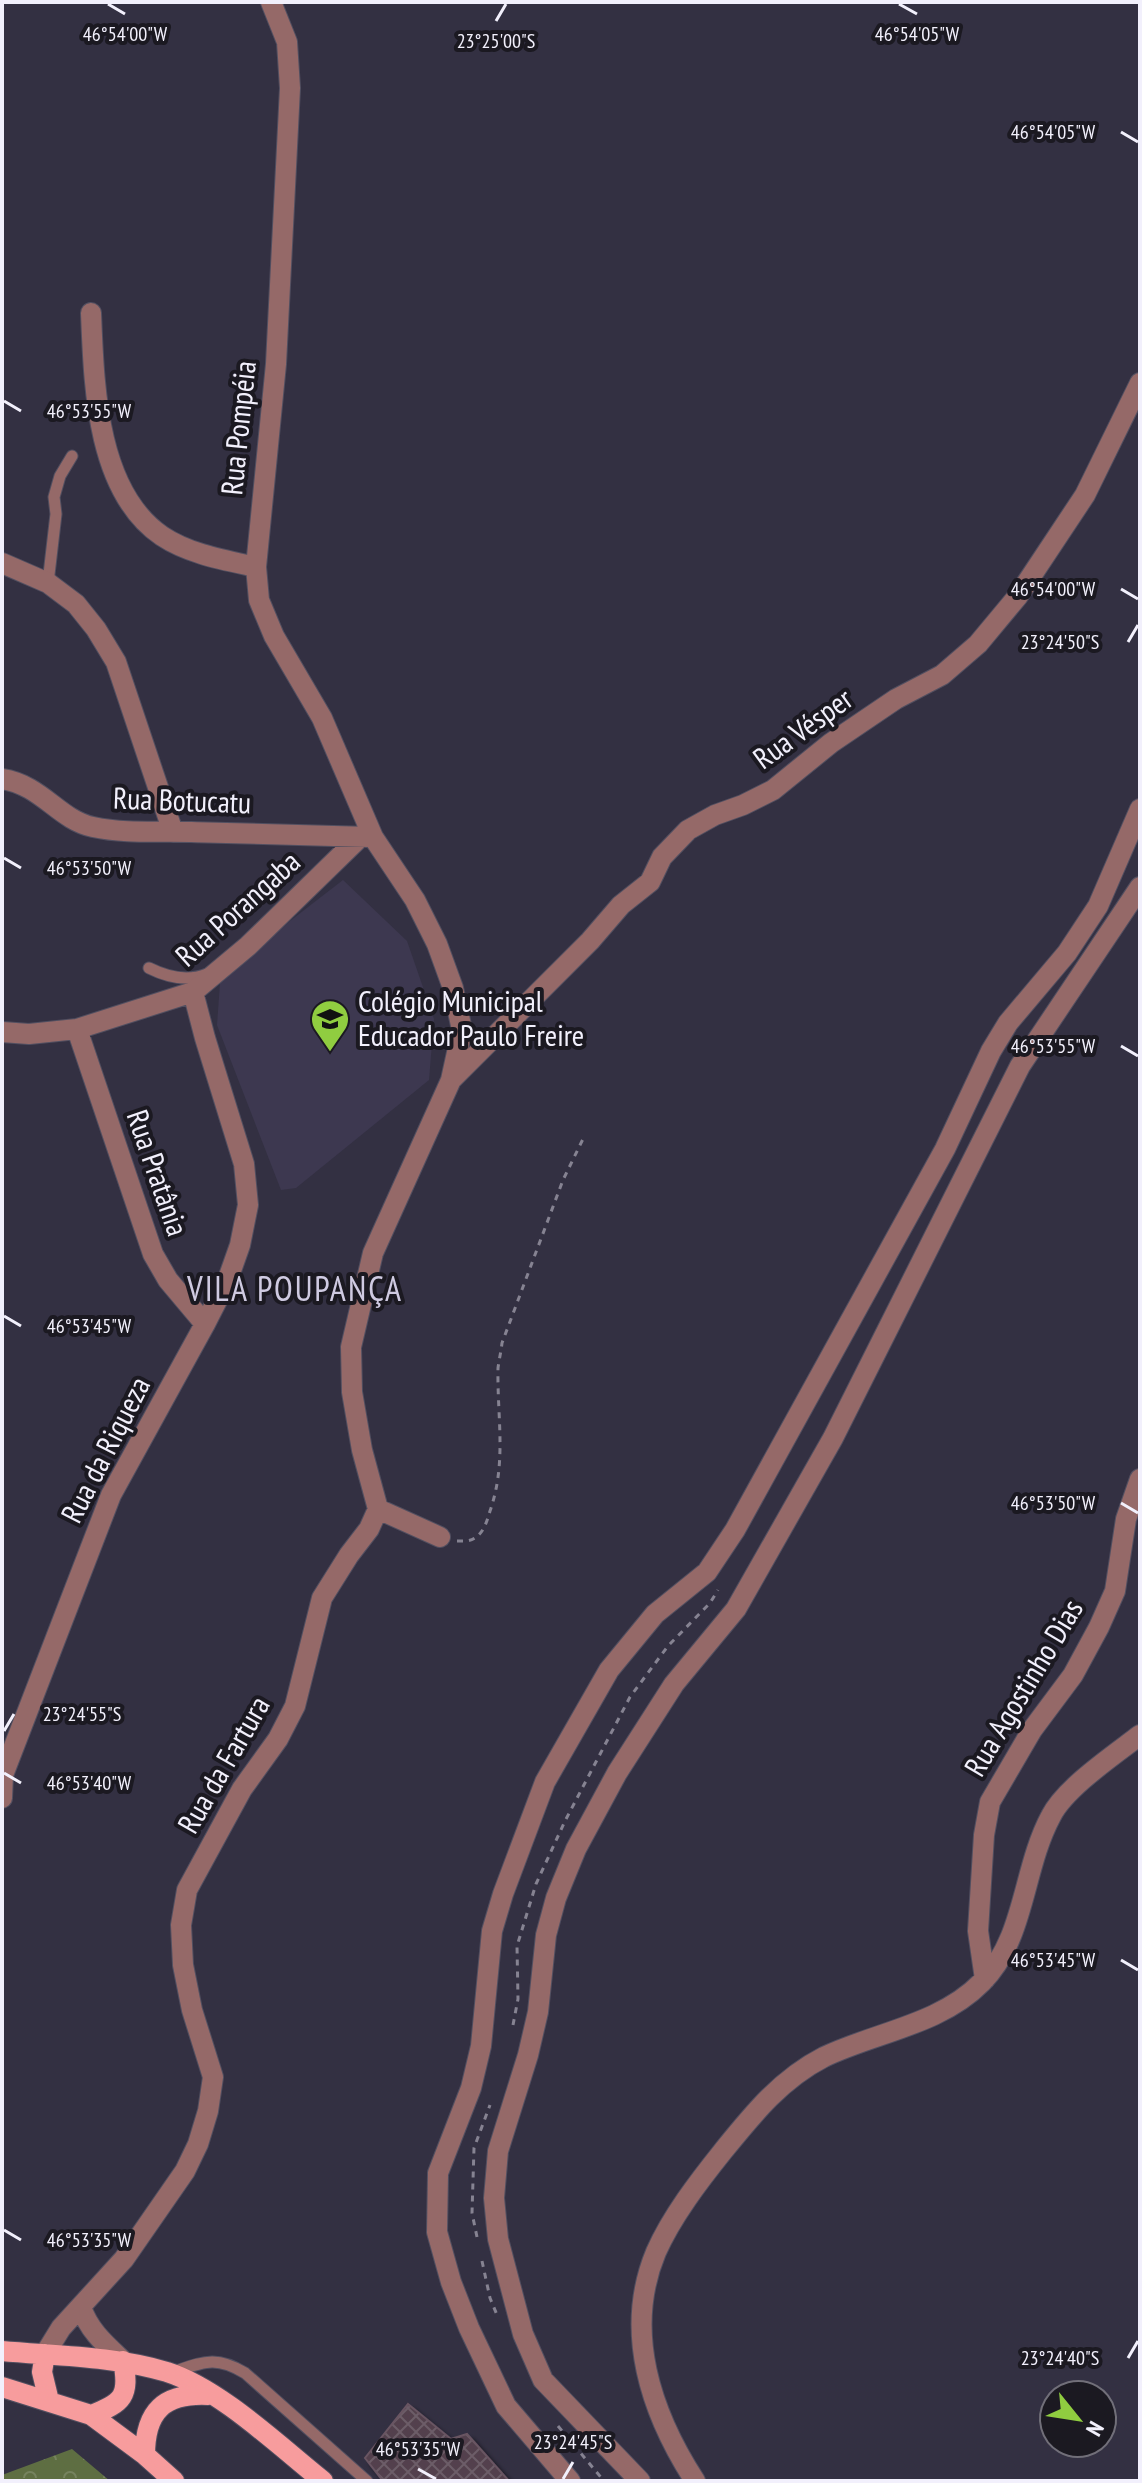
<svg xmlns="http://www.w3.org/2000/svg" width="1142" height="2483" font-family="'PT Sans Narrow',sans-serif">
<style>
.built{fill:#3d3850}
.forest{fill:url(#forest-crowns)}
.building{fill:url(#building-cross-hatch);stroke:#695562;stroke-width:2;filter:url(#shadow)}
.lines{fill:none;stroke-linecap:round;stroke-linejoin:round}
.lane-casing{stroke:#524f60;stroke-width:13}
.street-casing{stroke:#524f60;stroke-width:22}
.primary-casing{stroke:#524f60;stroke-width:22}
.path{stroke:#868392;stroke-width:3;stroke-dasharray:6 6;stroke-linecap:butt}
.lane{stroke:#956968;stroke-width:11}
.street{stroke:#956968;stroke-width:20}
.primary{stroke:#f79c9d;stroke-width:20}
.ticks{fill:none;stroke:#f2f0fc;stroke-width:3}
.labels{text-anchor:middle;stroke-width:8;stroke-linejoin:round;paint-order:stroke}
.street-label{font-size:30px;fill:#f2f0fc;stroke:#1b1921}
.poi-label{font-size:30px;fill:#f2f0fc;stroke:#1b1921;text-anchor:start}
.quarter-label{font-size:34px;letter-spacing:2px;fill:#cfcae1;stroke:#1b1921}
.ticks-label{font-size:20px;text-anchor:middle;fill:#f2f0fc;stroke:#1b1921;stroke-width:8;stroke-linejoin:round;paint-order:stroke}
</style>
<defs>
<pattern id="forest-crowns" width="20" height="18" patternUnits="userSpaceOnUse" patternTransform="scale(2)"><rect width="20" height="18" fill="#5e6e42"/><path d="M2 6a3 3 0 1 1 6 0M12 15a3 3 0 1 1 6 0" fill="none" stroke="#76835e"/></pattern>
<pattern id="building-cross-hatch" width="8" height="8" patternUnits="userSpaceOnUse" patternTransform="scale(2)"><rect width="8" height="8" fill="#53414d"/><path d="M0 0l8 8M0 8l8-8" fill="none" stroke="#6c5d68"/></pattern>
<filter id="shadow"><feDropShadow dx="5.5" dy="5.5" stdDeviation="2" flood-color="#0009"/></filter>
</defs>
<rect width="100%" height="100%" fill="#333042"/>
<path class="built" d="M343 880 407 941 434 1019 429 1080 296 1188 281 1190 217 1025 220 983 290 921Z"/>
<path class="forest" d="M72 2449 110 2481H2V2475Z"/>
<path class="building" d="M408 2404 451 2439 467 2434 509 2481H383L365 2458Z"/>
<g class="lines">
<g class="lane-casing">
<path id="lane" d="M48 583 56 514 54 497 60 476 72 456
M149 968C167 977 187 982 207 974
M173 2372C203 2362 216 2355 245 2373L367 2481"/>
</g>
<g class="street-casing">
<path id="street" d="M91 313C94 384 96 491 162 536 189 554 224 560 256 567
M2 563 48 583 76 604 96 629 116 662 173 832
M2 779C42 785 59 820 93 827 125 834 158 831 191 832 250 834 309 835 369 837
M77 1029 153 1254 168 1280 205 1324
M2 1032 29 1034 77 1029 193 992 248 946 361 836
M451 1080 590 941 621 905 650 882 662 857 688 830 715 815 743 805 773 790 831 743 896 699 942 675 978 644 1018 596 1085 495 1140 383
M378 1509 440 1537
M2 1798 3 1775 111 1495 205 1324 228 1279 240 1245 248 1205 244 1164 205 1038 193 992
M985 1979 978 1931 984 1835 990 1802 1032 1730 1073 1675 1099 1627 1115 1591 1126 1519 1140 1479
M81 2307C89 2331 106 2345 123 2361
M45 2354 61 2328 124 2259 185 2171 198 2144 208 2111 213 2077 192 2010 183 1965 181 1925 187 1890 242 1789 278 1739 295 1706 322 1598 349 1555 369 1529 378 1509 362 1450 352 1392 351 1347 373 1253 451 1080 462 1030 453 988 437 944 415 900 373 837 322 718 274 636 259 600 256 567 276 364 290 88 287 42 271 2
M570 2481 506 2406 469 2328 451 2282 437 2232 438 2173 471 2088 481 2046 492 1931 503 1894 545 1782 609 1670 655 1614 707 1572 735 1530 945 1149 991 1051 1008 1023 1067 953 1098 906 1140 809
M640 2481 543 2380 523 2334 498 2239 494 2198 498 2151 528 2055 538 2012 546 1935 556 1898 576 1849 617 1773 674 1684 736 1609 833 1438 1020 1066 1140 887
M695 2481C651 2413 623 2331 656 2252 672 2216 699 2181 723 2151 753 2114 781 2079 824 2057 876 2032 940 2025 982 1982 1026 1937 1022 1870 1051 1816 1065 1788 1114 1755 1140 1735"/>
</g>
<g class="primary-casing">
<path id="primary" d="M2 2351C57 2356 113 2356 167 2372 220 2389 279 2446 323 2481
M45 2354 42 2372 49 2401
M2 2387 91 2415 145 2455 174 2481
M91 2415C123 2403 130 2396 123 2361
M145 2455C145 2411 164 2393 208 2395"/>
</g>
<path class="path" d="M457 1541C463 1541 469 1542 475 1538 484 1532 487 1521 490 1511 507 1462 497 1418 498 1368 499 1360 501 1352 502 1343L563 1180 583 1139
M513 2025 518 1999 517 1946 536 1884 565 1821 630 1697 668 1646 710 1603 718 1590
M477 2237 472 2213 474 2148 490 2105
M482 2261 490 2298 497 2315
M558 2426 604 2481"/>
<use href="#lane" class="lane"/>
<use href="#street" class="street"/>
<use href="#primary" class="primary"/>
</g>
<path class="ticks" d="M108 4 125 14M899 4 917 14M496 21 506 4M1121 132 1138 142M4 401 21 411M1121 589 1138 599M1128 642 1138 625M4 858 21 868M1121 1046 1138 1056M4 1316 21 1326M1121 1503 1138 1513M4 1731 14 1714M4 1773 21 1783M1121 1960 1138 1970M4 2230 21 2240M1128 2358 1138 2341M418 2469 436 2479M563 2479 573 2462"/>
<defs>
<g id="school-pin" transform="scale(2)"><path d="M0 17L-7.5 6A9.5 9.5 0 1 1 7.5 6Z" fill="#90cd40" stroke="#1b1921"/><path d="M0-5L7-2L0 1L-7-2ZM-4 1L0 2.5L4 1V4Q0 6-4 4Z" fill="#111"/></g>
</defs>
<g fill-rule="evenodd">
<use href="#school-pin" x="330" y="1019"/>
</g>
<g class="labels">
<g class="street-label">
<text transform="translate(239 428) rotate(-84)" y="10">Rua Pompéia</text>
<text transform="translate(803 729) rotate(-36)" y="10">Rua Vésper</text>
<text transform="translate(182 801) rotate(2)" y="10">Rua Botucatu</text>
<text transform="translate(238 909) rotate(-42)" y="10">Rua Porangaba</text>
<text transform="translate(157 1173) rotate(71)" y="10">Rua Pratânia</text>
<text transform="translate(106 1450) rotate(-63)" y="10">Rua da Riqueza</text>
<text transform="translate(1024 1688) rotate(-59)" y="10">Rua Agostinho Dias</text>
<text transform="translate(224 1765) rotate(-60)" y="10">Rua da Fartura</text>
</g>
<g class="poi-label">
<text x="358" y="1012">Colégio Municipal<tspan x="358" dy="34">Educador Paulo Freire</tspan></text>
</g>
<g class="quarter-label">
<text x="295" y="1301">VILA POUPANÇA</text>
</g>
</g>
<g class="ticks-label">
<text x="125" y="41">46°54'00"W</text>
<text x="917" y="41">46°54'05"W</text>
<text x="496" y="48">23°25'00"S</text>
<text x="1053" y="139">46°54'05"W</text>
<text x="89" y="418">46°53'55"W</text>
<text x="1053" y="596">46°54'00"W</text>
<text x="1060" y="649">23°24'50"S</text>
<text x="89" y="875">46°53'50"W</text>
<text x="1053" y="1053">46°53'55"W</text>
<text x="89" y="1333">46°53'45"W</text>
<text x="1053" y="1510">46°53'50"W</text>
<text x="82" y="1721">23°24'55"S</text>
<text x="89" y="1790">46°53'40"W</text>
<text x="1053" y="1967">46°53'45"W</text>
<text x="89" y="2247">46°53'35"W</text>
<text x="1060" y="2365">23°24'40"S</text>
<text x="573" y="2449">23°24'45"S</text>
<text x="418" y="2456">46°53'35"W</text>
</g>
<rect width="1142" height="2483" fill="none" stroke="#f2f0fc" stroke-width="8"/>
<g transform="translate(1078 2419) rotate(120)"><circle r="38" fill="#1b1921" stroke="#716f79" stroke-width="2"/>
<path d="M0-6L14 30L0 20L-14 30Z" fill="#90cd40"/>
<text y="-12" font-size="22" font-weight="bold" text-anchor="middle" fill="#f2f0fc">N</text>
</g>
</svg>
